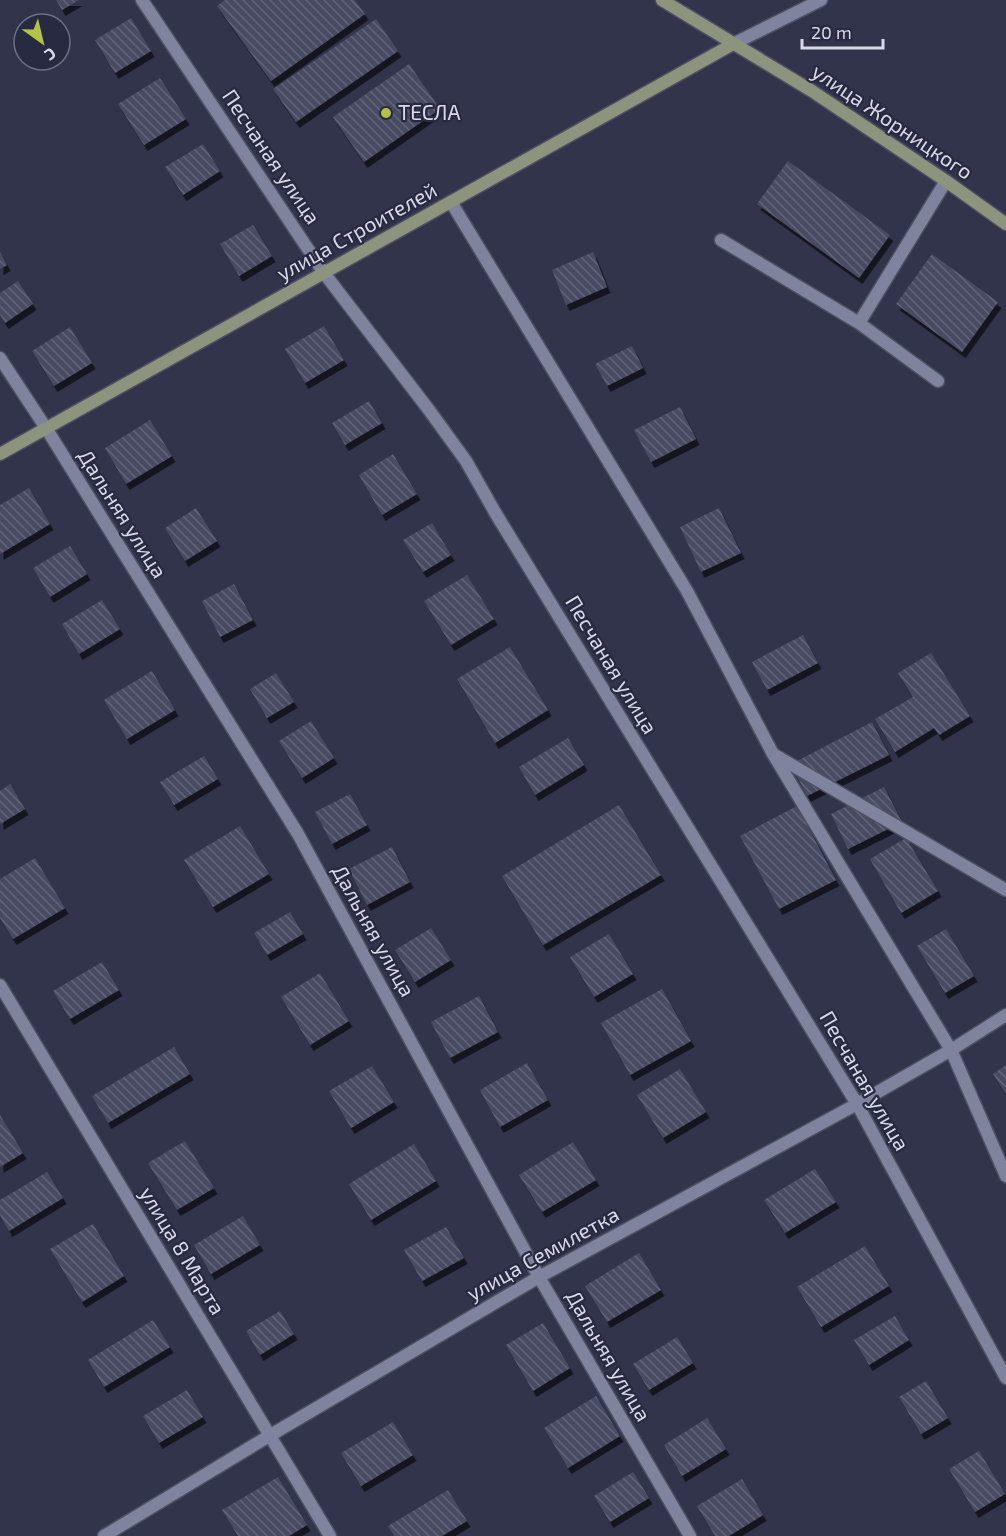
<svg xmlns="http://www.w3.org/2000/svg" width="1006" height="1536" font-family="'Exo 2',sans-serif">
<style>
.building{fill:url(#building-back-hatch);filter:url(#shadow)}
.lines{fill:none;stroke-linecap:round;stroke-linejoin:round}
.service-casing{stroke:#4e5164;stroke-width:15}
.minor-casing{stroke:#4e5164;stroke-width:15}
.tertiary-casing{stroke:#4e5164;stroke-width:15}
.secondary-casing{stroke:#4e5164;stroke-width:15}
.service{stroke:#7f839e;stroke-width:12}
.minor{stroke:#7f839e;stroke-width:12}
.tertiary{stroke:#7f839e;stroke-width:12}
.secondary{stroke:#8d947e;stroke-width:12}
.poi-dot{fill:#b3c24b;stroke:#272a40;stroke-width:2}
.labels{text-anchor:middle;stroke-width:4.5;stroke-linejoin:round;paint-order:stroke}
.poi-label{font-size:21px;fill:#d8dae9;stroke:#272a40;text-anchor:start}
.street-label{font-size:21px;fill:#d8dae9;stroke:#272a40}
</style>
<defs>
<pattern id="building-back-hatch" width="6" height="6" patternUnits="userSpaceOnUse" patternTransform="scale(1.5)"><rect width="6" height="6" fill="#484c64"/><path d="M-1 5l2 2M0 0l6 6M5-1l2 2" fill="none" stroke="#62657a"/></pattern>
<filter id="shadow"><feDropShadow dx="3.5" dy="6" stdDeviation="0" flood-color="#0009"/></filter>
</defs>
<rect width="100%" height="100%" fill="#31344b"/>
<path class="building" d="M56 0H79L62 10Z
M225 0H355L365 14 271 81 217 6Z
M131 18 151 51 115 73 95 40Z
M376 19 398 51 296 122 273 89Z
M409 64 440 109 364 162 333 117Z
M160 78 186 119 144 145 118 104Z
M203 144 220 171 183 195 165 167Z
M788 161 890 235 859 278 757 204Z
M253 225 272 256 239 276 220 244Z
M0 252 7 265 0 269Z
M593 252 607 287 566 305 552 270Z
M932 254 998 302 962 352 896 304Z
M18 281 33 304 5 323 0 315V293Z
M324 326 344 360 305 383 285 349Z
M70 327 92 363 54 386 32 351Z
M632 346 643 368 607 386 595 364Z
M369 401 382 423 345 445 332 423Z
M680 407 696 439 651 462 634 430Z
M150 420 172 456 126 484 105 448Z
M393 454 417 494 382 515 359 475Z
M29 488 50 524 0 554V505Z
M196 508 217 541 185 561 165 528Z
M719 508 741 553 701 572 680 527Z
M432 523 451 555 423 572 403 540Z
M70 546 87 574 50 597 33 568Z
M467 575 494 619 451 645 424 601Z
M234 584 253 620 220 637 202 601Z
M102 600 120 629 79 654 62 624Z
M803 635 818 663 767 690 752 662Z
M510 647 548 710 495 743 457 679Z
M931 653 970 716 939 735 934 728 895 752 875 719 913 697 898 673Z
M152 671 175 710 127 739 104 700Z
M276 673 294 702 267 718 250 689Z
M311 721 334 758 302 778 279 741Z
M872 722 889 755 807 796 791 764Z
M568 738 584 765 535 795 519 767Z
M204 756 218 779 174 805 160 782Z
M10 784 25 809 0 824V791Z
M884 787 902 822 848 849 831 814Z
M350 794 367 825 332 844 315 812Z
M619 805 661 875 543 945 502 876Z
M797 806 836 880 779 909 740 836Z
M240 826 269 874 213 907 184 860Z
M906 838 938 891 901 913 870 859Z
M392 847 410 882 367 905 349 869Z
M35 858 65 908 13 939 0 918V879Z
M290 912 303 934 267 955 254 933Z
M431 928 451 960 415 982 395 950Z
M946 929 974 976 945 993 917 946Z
M609 934 633 974 594 997 570 957Z
M102 962 119 990 70 1019 53 991Z
M320 973 349 1021 310 1045 281 997Z
M662 989 691 1041 630 1075 601 1023Z
M479 996 498 1032 450 1058 431 1022Z
M174 1047 190 1074 108 1123 92 1096Z
M527 1063 548 1100 500 1127 480 1090Z
M1006 1065V1094L993 1074Z
M372 1066 394 1102 351 1128 329 1091Z
M680 1069 706 1112 663 1138 637 1095Z
M0 1115 23 1153 0 1167Z
M185 1141 214 1188 177 1210 148 1163Z
M573 1142 596 1180 542 1212 519 1175Z
M414 1144 436 1181 371 1220 349 1184Z
M815 1169 836 1202 785 1233 764 1200Z
M47 1172 63 1198 9 1231 0 1215V1200Z
M243 1216 260 1245 211 1274 194 1245Z
M93 1224 124 1276 82 1302 50 1249Z
M446 1227 464 1258 422 1281 404 1250Z
M865 1246 889 1286 821 1327 797 1287Z
M639 1253 661 1290 607 1322 585 1286Z
M280 1311 294 1334 260 1355 246 1331Z
M895 1316 909 1340 869 1365 854 1340Z
M153 1320 170 1347 104 1387 88 1360Z
M543 1323 570 1368 533 1391 506 1345Z
M677 1337 693 1363 649 1390 633 1364Z
M926 1381 948 1418 921 1434 899 1397Z
M187 1390 203 1417 159 1443 143 1416Z
M596 1396 620 1436 568 1468 544 1428Z
M707 1418 726 1449 682 1476 664 1445Z
M393 1422 413 1455 361 1486 341 1453Z
M979 1451 1005 1494 975 1512 949 1469Z
M633 1472 649 1498 610 1522 594 1496Z
M278 1477 307 1525 289 1536H238L222 1510Z
M742 1479 763 1515 729 1536H715L697 1506Z
M448 1490 467 1521 442 1536H394L388 1526Z"/>
<g class="lines">
<g class="service-casing">
<path id="service" d="M721 240 859 323
M938 381 859 323 946 181
M773 754 1006 890"/>
</g>
<g class="minor-casing">
<path id="minor" d="M142 0 324 273 429 410 466 461 496 514 857 1104 1006 1378
M451 202 687 591 773 754 951 1050 1006 1176
M0 358 46 428 298 834 539 1277 690 1536
M0 985 330 1536
M104 1536 269 1436 539 1277 857 1104 951 1050 1006 1015"/>
</g>
<g class="tertiary-casing">
<path id="tertiary" d="M733 44 821 0"/>
</g>
<g class="secondary-casing">
<path id="secondary" d="M662 0 812 91 946 181 1006 224
M0 454 733 44"/>
</g>
<use href="#service" class="service"/>
<use href="#minor" class="minor"/>
<use href="#tertiary" class="tertiary"/>
<use href="#secondary" class="secondary"/>
</g>
<circle class="poi-dot" cx="386" cy="113" r="6"/>
<g class="labels">
<g class="poi-label">
<text x="398" y="120">ТЕСЛА</text>
</g>
<g class="street-label">
<text transform="translate(892 122) rotate(34)" y="7">улица Жорницкого</text>
<text transform="translate(271 157) rotate(56)" y="7">Песчаная улица</text>
<text transform="translate(357 232) rotate(-29)" y="7">улица Строителей</text>
<text transform="translate(122 514) rotate(58)" y="7">Дальняя улица</text>
<text transform="translate(611 665) rotate(59)" y="7">Песчаная улица</text>
<text transform="translate(373 931) rotate(61)" y="7">Дальняя улица</text>
<text transform="translate(864 1081) rotate(60)" y="7">Песчаная улица</text>
<text transform="translate(182 1251) rotate(59)" y="7">улица 8 Марта</text>
<text transform="translate(543 1254) rotate(-29)" y="7">улица Семилетка</text>
<text transform="translate(608 1356) rotate(60)" y="7">Дальняя улица</text>
</g>
</g>
<g transform="translate(42 42) rotate(146)"><circle r="28" fill="#272a40" stroke="#6e7084" stroke-width="1.5"/>
<path d="M0-4.5L10 22L0 15L-10 22Z" fill="#b3c24b"/>
<text y="-9" font-size="16" font-weight="bold" text-anchor="middle" fill="#d8dae9">С</text>
</g>
<path d="M802 39v9h81v-9" fill="none" stroke="#d8dae9" stroke-width="3"/>
<text x="811" y="39" font-size="18" fill="#d8dae9" stroke="#272a40" stroke-width="4.5" paint-order="stroke">20 m</text>
</svg>
